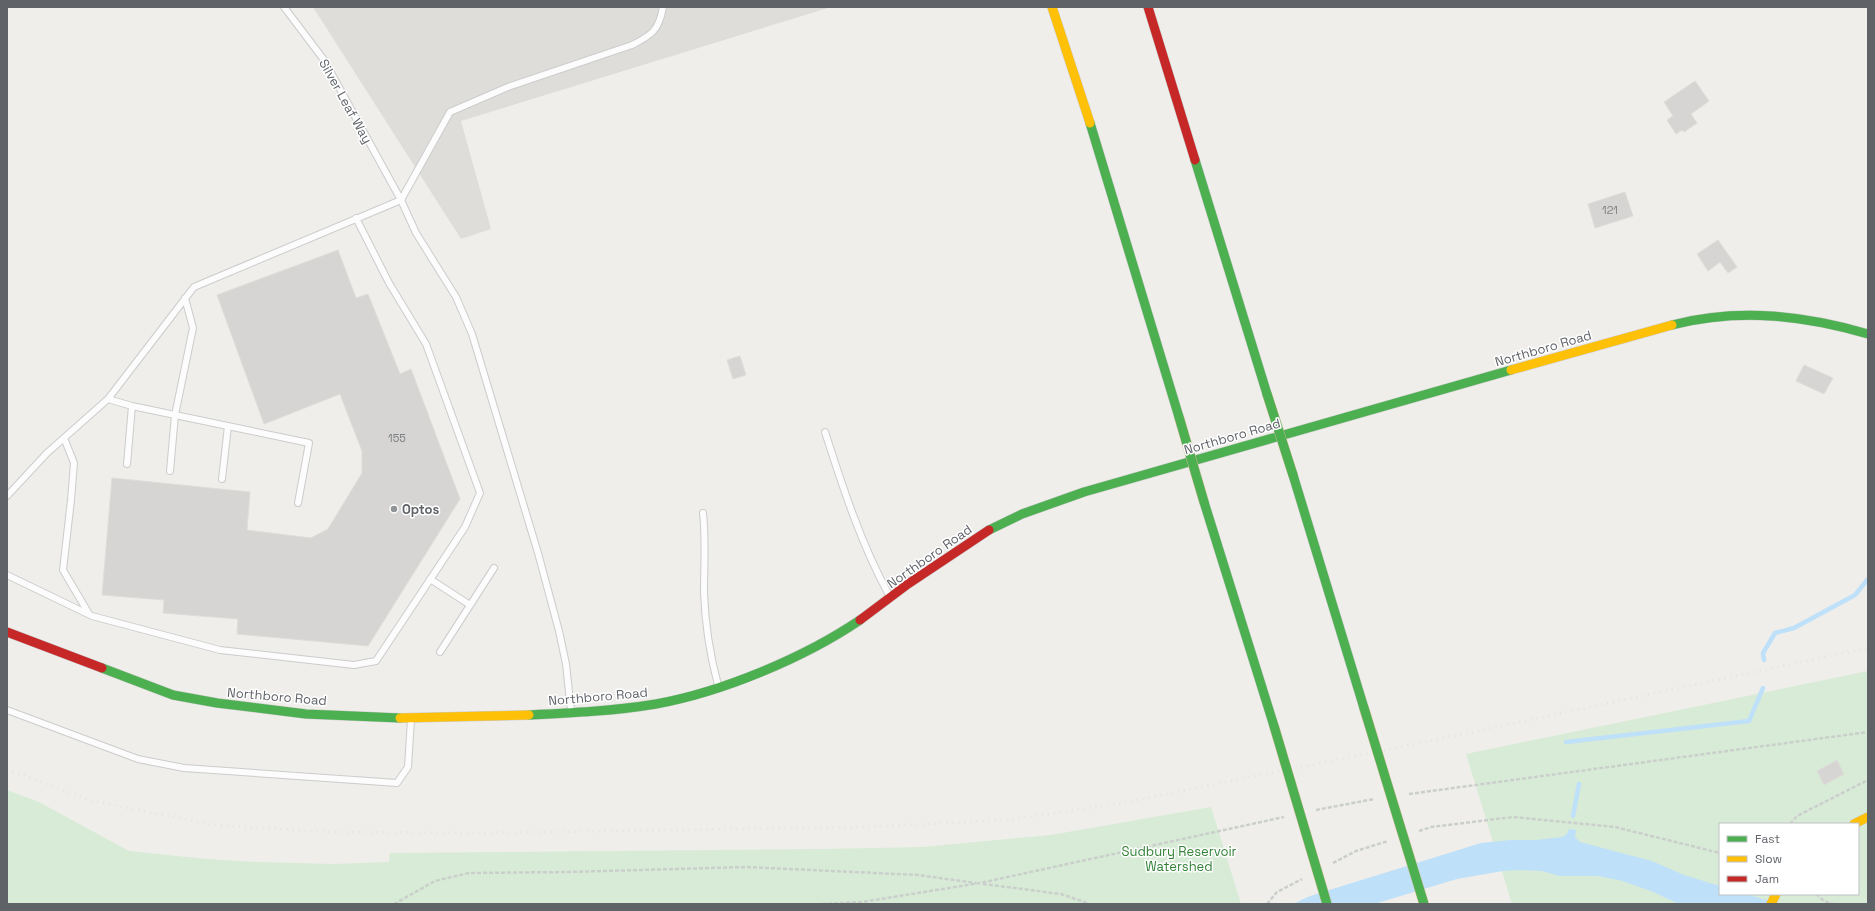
<svg xmlns="http://www.w3.org/2000/svg" width="1875" height="911" font-family="'Space Grotesk',sans-serif">
<style>
.industrial{fill:#dfddda}
.green{fill:#d8ebd6;fill-rule:evenodd}
.water{fill:#bfe0f9}
.lines{fill:none;stroke-linecap:round;stroke-linejoin:round}
.stream{stroke:#bfe0f9;stroke-width:4.5}
.building{fill:#d6d5d3;stroke:#deddd9}
.lane-casing{stroke:#cbcccc;stroke-width:8}
.fast-casing{stroke:#cacacb;stroke-width:10}
.slow-casing{stroke:#cacacb;stroke-width:10}
.jam-casing{stroke:#cacacb;stroke-width:10}
.path{stroke:#cacfcc;stroke-width:2.5;stroke-dasharray:4 2;stroke-linecap:butt}
.lane{stroke:#fdfcfc;stroke-width:6}
.fast{stroke:#4caf50;stroke-width:9}
.slow{stroke:#ffc107;stroke-width:9}
.jam{stroke:#c62828;stroke-width:9}
.rail{stroke:#e4e4e4;stroke-width:3;stroke-dasharray:1 5;stroke-linecap:butt}
.fast-bridge-casing{stroke:#c8b996;stroke-width:10;stroke-linecap:butt}
.fast-bridge{stroke:#4caf50;stroke-width:9}
.poi-dot{fill:#919496;stroke:#fff;stroke-width:1.5}
.labels{text-anchor:middle;stroke-width:3;stroke-linejoin:round;paint-order:stroke}
.number-label{font-size:11px;fill:#7e8184}
.street-label{font-size:13px;fill:#5f6368;stroke:#fff}
.poi-label{font-size:13px;font-weight:bold;fill:#5f6368;stroke:#fff;text-anchor:start}
.park-label{font-size:13px;fill:#348238;stroke:#fff}
</style>
<rect width="100%" height="100%" fill="#efeeea"/>
<path class="industrial" d="M313 7H831L461 121 491 229 461 239Z"/>
<path class="green" d="M1868 671V904H1512L1466 754ZM1720 824H1858V894H1720Z
M7 790 39 802 129 851 206 859 257 862 334 864 389 862 390 853 823 849 922 847 1051 835 1211 807 1241 904H7Z"/>
<path class="water" d="M1569 829 1576 830 1575 837 1580 842 1652 861 1684 875 1720 886V894H1746L1779 904H1679L1651 891 1619 880 1597 876H1559L1542 871 1518 870 1503 871 1457 879 1374 904H1293L1310 896 1481 843 1511 840H1536L1562 837 1567 834Z"/>
<g class="lines">
<path class="stream" d="M1764 660 1763 653 1775 633 1794 628 1855 595 1868 579
M1566 742 1749 721 1763 688
M1573 816 1579 784"/>
</g>
<path class="building" d="M1695 81 1709 101 1691 114 1697 123 1684 132 1682 130 1676 134 1667 120 1673 116 1664 102Z
M1625 192 1633 216 1595 228 1588 204Z
M1718 240 1737 267 1728 273 1720 262 1708 271 1697 254Z
M338 250 356 298 368 294 400 374 411 369 460 499 368 646 237 634 238 619 163 613 164 600 102 595 112 478 250 492 247 530 311 538 328 529 362 473V451L340 394 264 424 217 295Z
M740 356 746 375 733 379 727 360Z
M1804 365 1833 378 1824 394 1796 381Z
M1837 760 1844 774 1824 785 1817 771Z"/>
<g class="lines">
<g class="lane-casing">
<path id="lane" d="M284 7 324 60 401 200 416 233 456 297 472 334 538 553 559 631 566 664 571 711
M108 399 132 406 309 443 298 503
M825 432C843 488 861 544 889 595
M64 438 74 463 71 500 63 570 89 614
M127 464 132 406
M170 471 175 415 193 328 185 298
M222 479 228 426
M7 496 47 453 108 399 194 287 401 200 450 112 508 87 632 45C652 35 659 30 663 7
M703 513C706 540 704 565 704 592 705 624 710 655 718 685
M7 575 92 616 220 650 354 665 376 661 465 527 480 493 426 344 389 283 356 218
M430 579 470 605
M440 652 494 568
M7 710 138 759 184 768 397 783 408 767 411 719"/>
</g>
<g class="fast-casing">
<path id="fast" d="M1090 123 1179 417
M1195 160 1267 394
M1672 325C1739 308 1803 315 1868 334
M1293 475 1364 708
M1204 502 1274 726
M989 530 1022 514 1084 492 1511 370
M102 668 173 695 217 703 306 714 400 718
M529 715C571 713 614 711 656 704 722 692 804 658 860 620"/>
</g>
<g class="slow-casing">
<path id="slow" d="M1052 7 1090 123
M1511 370 1672 325
M400 718 529 715
M1854 824 1868 817
M1771 904 1776 894"/>
</g>
<g class="jam-casing">
<path id="jam" d="M1148 7 1195 160
M860 620 908 584 989 530
M7 632 102 668"/>
</g>
<path class="path" d="M1409 794 1868 732
M1316 810 1374 799
M1790 824 1797 816 1868 780
M1419 831 1431 827 1513 817 1615 827 1720 853
M1333 863 1356 851 1388 841
M983 884 1061 894 1090 904
M1816 894 1824 901 1833 904
M394 904 435 881 469 873 568 872 746 867 918 875 976 883
M822 904 862 902 980 883 1284 817
M1267 904 1277 892 1302 879"/>
<use href="#lane" class="lane"/>
<use href="#fast" class="fast"/>
<use href="#slow" class="slow"/>
<use href="#jam" class="jam"/>
<path class="rail" d="M7 769 89 800 215 825 326 832 477 833 866 827 1008 820 1122 803 1454 736 1868 648"/>
<g class="fast-bridge-casing">
<path id="fast-bridge" d="M1267 394 1293 475
M1179 417 1204 502
M1364 708 1424 904
M1274 726 1327 904"/>
</g>
<use href="#fast-bridge" class="fast-bridge"/>
</g>
<circle class="poi-dot" cx="394" cy="509" r="4"/>
<g class="labels">
<g class="number-label">
<text x="1610" y="214">121</text>
<text x="397" y="442">155</text>
</g>
<g class="street-label">
<text transform="translate(346 101) rotate(61)" y="5">Silver Leaf Way</text>
<text transform="translate(1543 348) rotate(-16)" y="5">Northboro Road</text>
<text transform="translate(1232 436) rotate(-16)" y="5">Northboro Road</text>
<text transform="translate(929 556) rotate(-35)" y="5">Northboro Road</text>
<text transform="translate(277 696) rotate(5)" y="5">Northboro Road</text>
<text transform="translate(598 696) rotate(-5)" y="5">Northboro Road</text>
</g>
<g class="poi-label">
<text x="402" y="514">Optos</text>
</g>
<g class="park-label">
<text x="1179" y="856">Sudbury Reservoir<tspan x="1179" dy="15">Watershed</tspan></text>
</g>
</g>
<rect width="1875" height="911" fill="none" stroke="#5f6368" stroke-width="16"/>
<rect x="1719" y="823" width="140" height="72" fill="#ffffff" stroke="#bfc1c3"/>
<rect x="1727" y="836" width="20" height="6" fill="#4caf50" stroke="#bfc1c3"/>
<text x="1755" y="843" font-size="12" fill="#5f6368">Fast</text>
<rect x="1727" y="856" width="20" height="6" fill="#ffc107" stroke="#bfc1c3"/>
<text x="1755" y="863" font-size="12" fill="#5f6368">Slow</text>
<rect x="1727" y="876" width="20" height="6" fill="#c62828" stroke="#bfc1c3"/>
<text x="1755" y="883" font-size="12" fill="#5f6368">Jam</text>
</svg>
